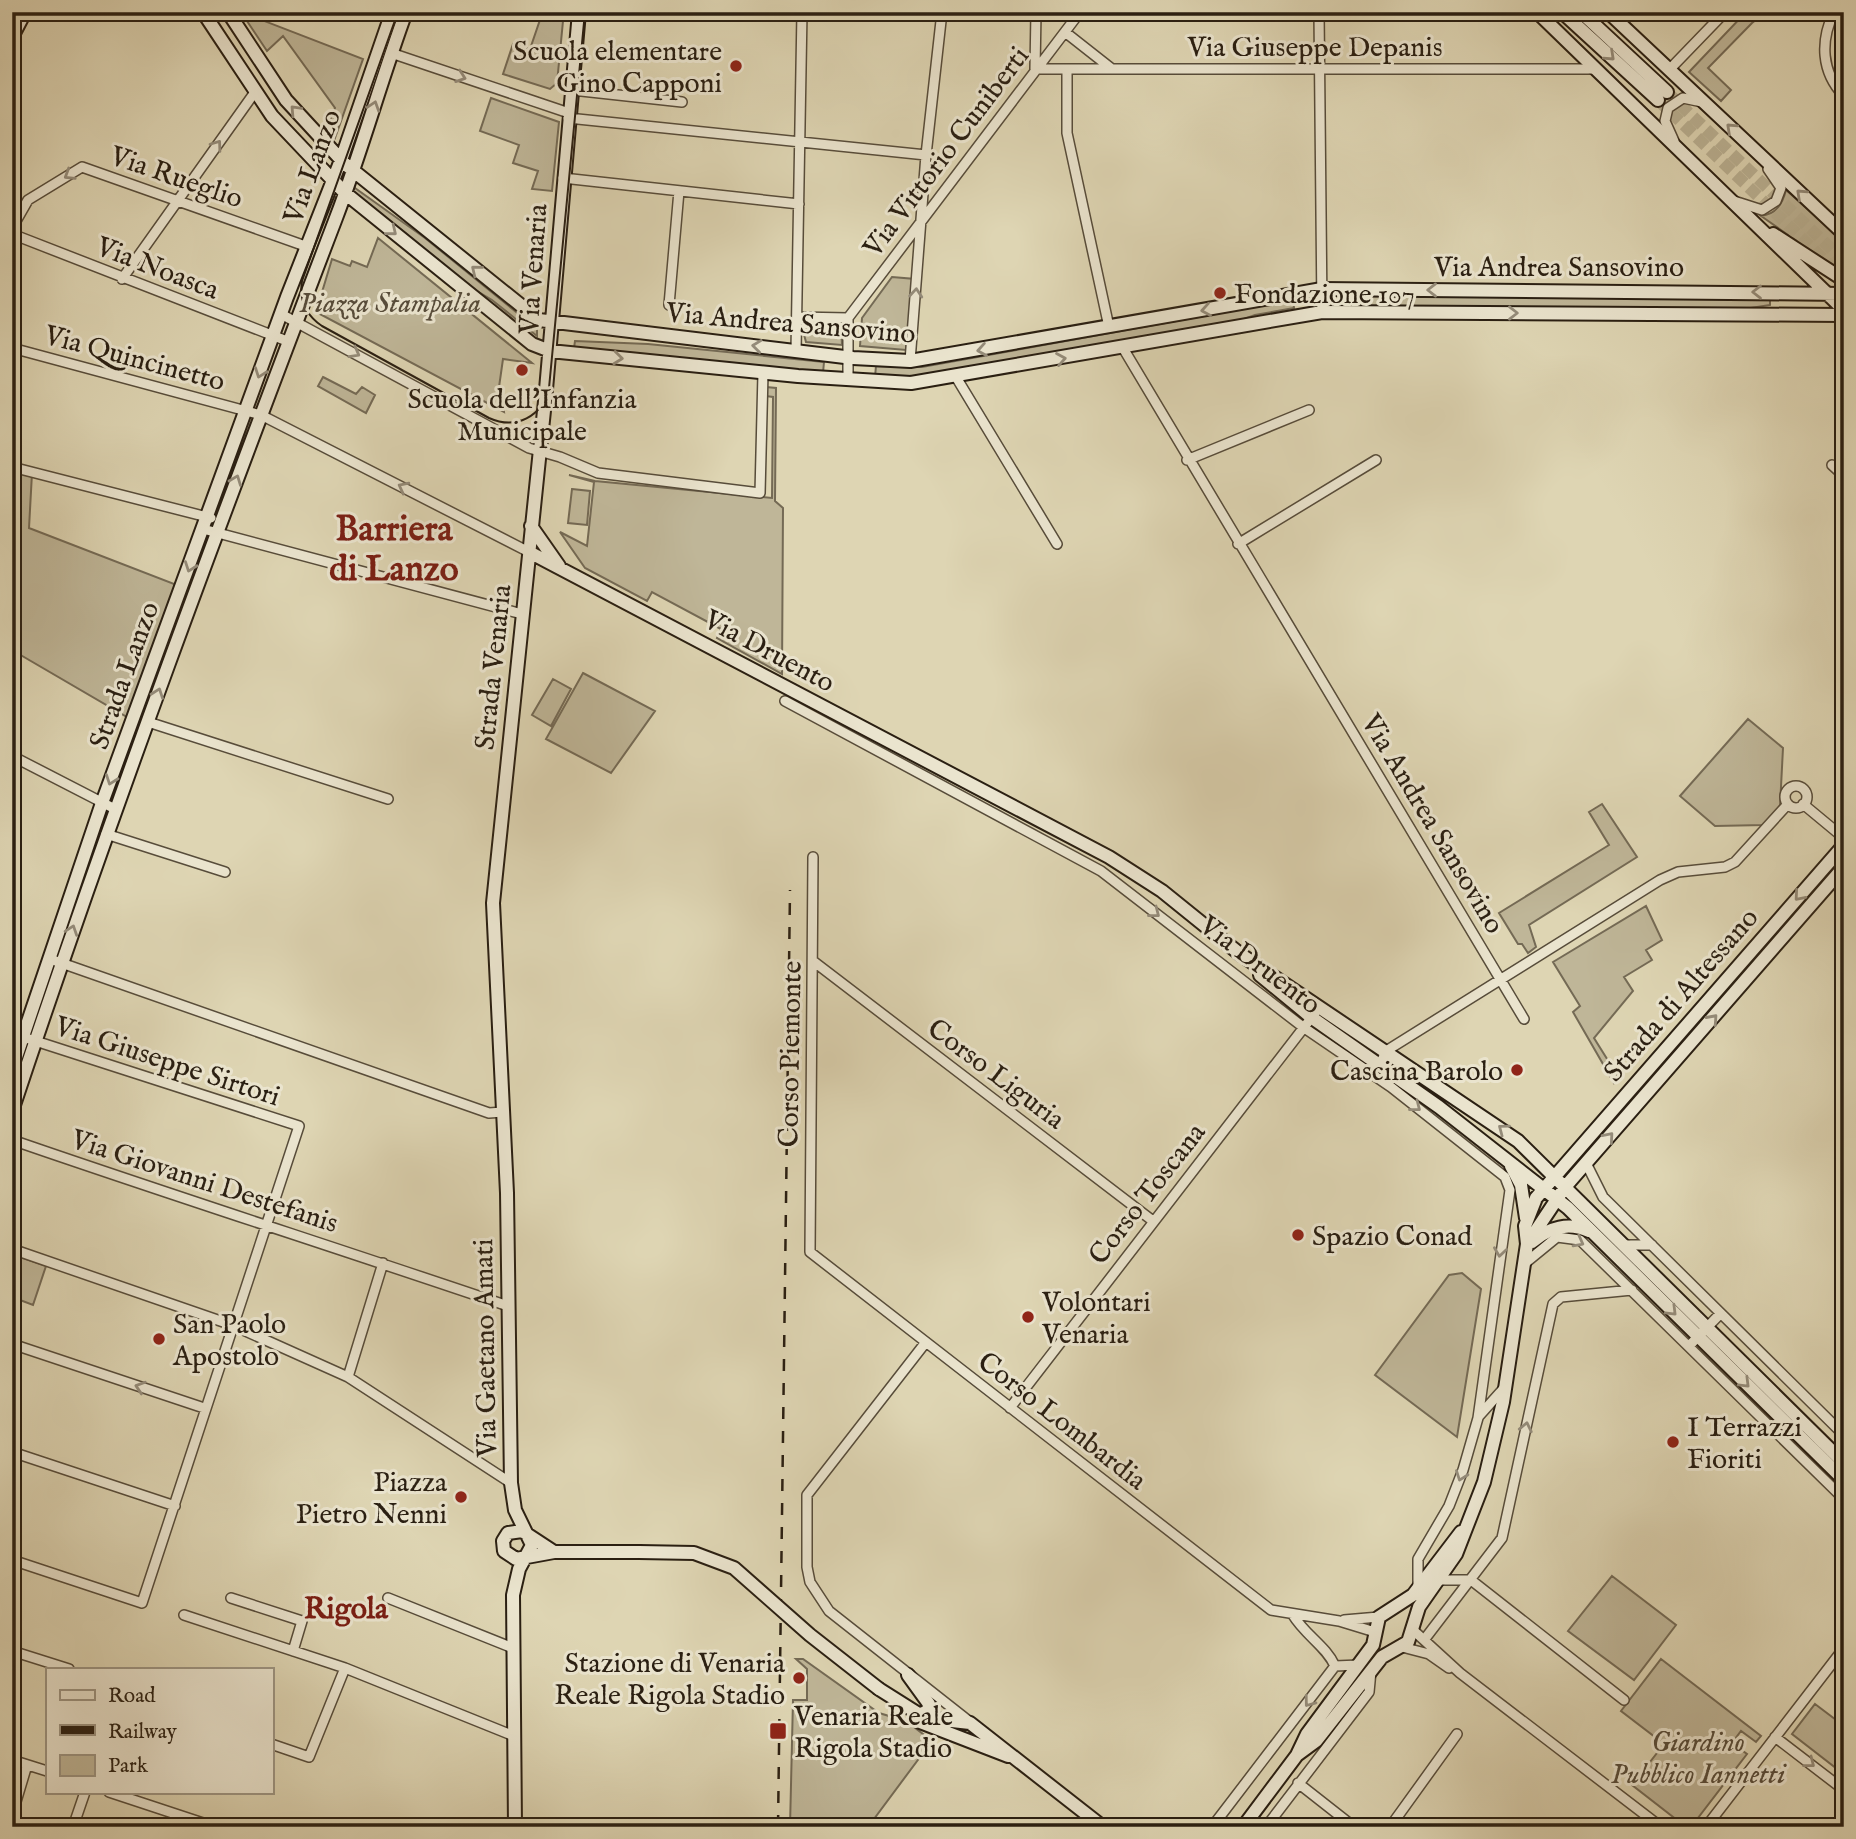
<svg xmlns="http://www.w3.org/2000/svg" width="1856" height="1839" font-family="'IM FELL English',serif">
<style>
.green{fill:#bfb698;stroke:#746a55;stroke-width:2}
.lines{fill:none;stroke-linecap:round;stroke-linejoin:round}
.secondary-tunnel{stroke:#bab193;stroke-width:12;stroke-dasharray:12 6;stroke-linecap:butt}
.street-casing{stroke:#574c3a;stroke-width:12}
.secondary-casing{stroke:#2a1f12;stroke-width:16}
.street{stroke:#eae4ce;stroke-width:9}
.secondary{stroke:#eae4ce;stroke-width:12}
.tram{stroke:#2a1f12;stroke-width:2}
.rail{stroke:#2a1f12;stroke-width:2.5;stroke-dasharray:12 12;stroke-linecap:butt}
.secondary-bridge-casing{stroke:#2a1f12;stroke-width:16;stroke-linecap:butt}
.secondary-bridge{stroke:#eae4ce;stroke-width:12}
.oneway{stroke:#948b79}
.poi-dot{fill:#8f2418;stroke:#eae4ce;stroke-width:2.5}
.labels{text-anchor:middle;stroke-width:6;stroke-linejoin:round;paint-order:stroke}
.street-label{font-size:28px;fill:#2a1f12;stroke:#eae4ce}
.poi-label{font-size:28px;fill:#2a1f12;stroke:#eae4ce;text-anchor:start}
.park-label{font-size:28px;font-style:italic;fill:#574c3a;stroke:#eae4ce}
.neighbourhood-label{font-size:30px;font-weight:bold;fill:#7a1f14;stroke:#eae4ce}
.district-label{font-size:35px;font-weight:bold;fill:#7a1f14;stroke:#eae4ce}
</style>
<rect width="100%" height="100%" fill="#ded5b3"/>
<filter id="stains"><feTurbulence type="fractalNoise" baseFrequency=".00286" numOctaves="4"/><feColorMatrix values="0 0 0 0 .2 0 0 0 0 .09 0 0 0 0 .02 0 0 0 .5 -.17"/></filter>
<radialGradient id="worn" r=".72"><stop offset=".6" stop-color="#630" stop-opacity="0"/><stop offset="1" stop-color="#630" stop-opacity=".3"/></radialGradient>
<path class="green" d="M241 12 363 59 335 138 327 128 335 108 283 36 267 51Z
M1746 12H1766L1752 23 1708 68 1731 90 1721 101 1689 72Z
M542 14 563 21 557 83 550 89 503 74 513 44 530 49Z
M491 98 559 122 552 191 532 189 538 171 513 163 519 145 480 131Z
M355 188 425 238 537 329V336L492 300 467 285 351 190Z
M1786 190 1844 241V274L1761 216C1776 214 1782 205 1786 190Z
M378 238 532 363 503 359 498 394 502 397 504 412 316 312 332 259 350 266 352 261 367 267Z
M892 277 915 279 906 350 860 346 862 318Z
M1349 296 1770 298V305L1744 309 1349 307Z
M1293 300 1294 308 1255 315 1230 324 921 379 875 377 876 366 922 367Z
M813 324 841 325 842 345 806 342 802 327Z
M575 341 648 344 824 362 823 373 574 348Z
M323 377 356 394 362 387 375 395 366 413 318 386Z
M766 387 776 388 775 501 783 508 782 674 717 638 721 629 652 592 647 601 585 568 560 532 587 546 594 482 569 475 595 481 772 498 773 397 765 396Z
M12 468 32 473 29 528 182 587 127 717 12 650Z
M572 489 590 491 587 525 568 523Z
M583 673 655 711 611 773 546 739Z
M553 679 571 689 551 726 532 715Z
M1748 719 1783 748 1780 806 1764 825 1715 826 1680 796Z
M1602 804 1637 857 1529 925 1536 947 1528 953 1522 944H1518L1499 913 1609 845 1589 812Z
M1646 906 1662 940 1646 950 1652 960 1624 977 1633 991 1594 1038 1619 1078 1614 1083 1573 1012 1580 1006 1553 962Z
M12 1254 46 1266 33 1305 12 1297Z
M1462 1273 1481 1289 1457 1437 1375 1375 1449 1275Z
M1612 1576 1676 1625 1634 1680 1568 1631Z
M796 1659H803L879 1713 906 1721 932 1741 868 1827H790L793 1700H807V1669Z
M1661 1659 1761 1736 1756 1742 1741 1731 1732 1743 1747 1754 1691 1827H1686L1632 1785 1664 1744 1621 1711Z
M1815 1704 1844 1726 1841 1772 1792 1734Z"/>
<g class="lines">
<path class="secondary-tunnel" d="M1667 92 1844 261
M1658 100 1837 272"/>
<g class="street-casing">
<path id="street" d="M563 12 578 18
M1036 12 1035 69H1594
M1319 12 1322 312
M1834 12C1820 41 1821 72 1844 96
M1065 32 1112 69
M391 53 569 113
M1067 69V133L1109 327
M1669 70 1725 12
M572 90 682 102
M568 118 926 155
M1674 141 1665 121 1668 108 1683 98 1702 102
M563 178 799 204
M1734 201 1762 210 1776 201 1781 188 1768 169
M12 228 28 200 82 167 308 247
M12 234 287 341
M122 279 255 92
M669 305 679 191
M281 314 529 448 560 457 598 473 760 493 763 373
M797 317 848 318
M12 348 261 415 529 552
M1123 348 1524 1019
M796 351 802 12
M910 361 926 155 942 12
M956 377 1057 544
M848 380V318L1080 12
M1187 460 1309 410
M1832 465 1844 476
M12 467 211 518
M203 529 522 614
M1238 544 1376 460
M785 701 1101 871 1303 1027 1391 1087 1505 1177 1510 1190 1478 1418 1463 1470 1449 1506 1418 1559V1588
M148 722 388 799
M12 756 115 809
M1785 797a11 11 0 1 1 22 0a11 11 0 1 1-22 0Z
M1803 804 1844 838
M106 834 225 872
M813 857 810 1252 1271 1610 1339 1621 1375 1632
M50 959 489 1113 503 1112
M813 961 1153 1221
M1380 1065 1386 1051 1660 880 1678 872 1725 867 1735 862 1788 804
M12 1140C177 1197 343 1250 508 1306
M1586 1163 1603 1197 1844 1435
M1625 1245H1652
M12 1249 232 1325 348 1377 511 1483
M1524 1264 1557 1237 1580 1240 1844 1499
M926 1342 807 1495V1567L810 1582 829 1611 970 1722
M12 1344 204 1408
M1689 1346 1720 1314
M348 1377 383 1263
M1010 1408 1315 1013
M1479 1416 1505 1387
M12 1452 175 1506
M12 1560 142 1603 299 1126 23 1037
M1439 1580H1471L1624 1700
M231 1598 302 1621 293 1651
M388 1598 513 1648
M184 1615 345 1668 514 1736
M1293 1615C1305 1635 1326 1646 1335 1666
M1344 1620 1379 1617
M1413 1630 1460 1673 1661 1827
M1424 1640 1502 1538 1553 1304 1561 1297 1632 1290
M1402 1647 1429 1654 1449 1668
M12 1651 69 1669
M1775 1737 1844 1790
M271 1744 309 1757 345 1668
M12 1760 47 1771
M1298 1783 1354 1827
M109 1792 215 1827
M12 1815 27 1765
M73 1827 85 1792
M1212 1827 1335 1666 1359 1665
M1266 1827 1369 1692 1371 1671
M1390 1827 1457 1734
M1706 1827 1844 1648"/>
</g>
<g class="secondary-casing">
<path id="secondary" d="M203 12 272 116 345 193 532 344 550 351 798 376 911 383 1322 312 1844 315
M228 12 286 100 345 164 539 320 853 358 910 361 1322 289 1844 294
M1537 12 1844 310
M1562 12 1658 100
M1581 12 1667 92
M1608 12 1844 234
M12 14 13 12
M12 37 25 12
M1773 234 1844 280
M531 526 559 566
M529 552 1109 857 1162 891 1240 954 1518 1141 1844 1463
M1260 975 1311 1017 1439 1107 1568 1208 1844 1480
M12 1069 102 803 287 297 341 160 392 12
M12 1111C112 810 223 514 336 218 362 150 381 80 406 12
M1511 1166 1521 1185 1526 1218
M1532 1242C1549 1227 1569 1222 1589 1231
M1527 1244 1565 1187 1844 867
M554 1552 522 1531 508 1533 503 1541 504 1551 516 1559 554 1552H639
M908 1675 929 1704 928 1711 918 1715
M879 1689 925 1718 970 1723 1103 1827
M920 1722 1008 1756
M1297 1755 1316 1741 1382 1657 1408 1642 1419 1607 1456 1554 1484 1482 1503 1402 1527 1244 1525 1226 1536 1198 1844 845
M515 1827 513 1595 519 1569 532 1545 515 1510 511 1483 507 1193 493 903 545 401 579 12
M1243 1827 1297 1755 1307 1734 1373 1645 1379 1617 1413 1595 1461 1532"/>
</g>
<use href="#street" class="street"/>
<use href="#secondary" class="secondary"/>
<path class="tram" d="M398 12 302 281C299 300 306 315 322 326L489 418C516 430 542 417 549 388L585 12"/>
<path class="rail" d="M778 1827 790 890"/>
<g class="secondary-bridge-casing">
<path id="secondary-bridge" d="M639 1552 694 1553 734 1568 810 1635 879 1689"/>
</g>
<use href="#secondary-bridge" class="secondary-bridge"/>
</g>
<defs><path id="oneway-chevron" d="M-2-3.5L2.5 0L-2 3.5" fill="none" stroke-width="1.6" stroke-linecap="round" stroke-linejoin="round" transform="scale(1.75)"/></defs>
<g class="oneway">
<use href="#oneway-chevron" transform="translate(1610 56) rotate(43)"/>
<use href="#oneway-chevron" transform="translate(461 77) rotate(19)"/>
<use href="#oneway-chevron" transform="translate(374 106) rotate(-72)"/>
<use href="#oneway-chevron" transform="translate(295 110) rotate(-133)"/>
<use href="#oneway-chevron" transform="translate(1731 128) rotate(-137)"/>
<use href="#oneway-chevron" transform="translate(217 145) rotate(-54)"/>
<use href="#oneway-chevron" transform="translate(69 175) rotate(148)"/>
<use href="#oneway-chevron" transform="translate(1801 194) rotate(-137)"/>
<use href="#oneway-chevron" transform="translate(392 231) rotate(39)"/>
<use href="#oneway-chevron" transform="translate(476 270) rotate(-141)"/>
<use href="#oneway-chevron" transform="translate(1432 290) rotate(-180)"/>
<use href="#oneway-chevron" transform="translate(1757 292) rotate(-180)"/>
<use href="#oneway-chevron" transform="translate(916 293) rotate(-85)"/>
<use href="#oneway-chevron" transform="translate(1206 310) rotate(170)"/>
<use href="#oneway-chevron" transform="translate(1513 313)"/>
<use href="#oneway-chevron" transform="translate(757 346) rotate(-173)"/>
<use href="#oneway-chevron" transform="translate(982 350) rotate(170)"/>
<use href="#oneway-chevron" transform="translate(355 353) rotate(29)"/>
<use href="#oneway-chevron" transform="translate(618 358) rotate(6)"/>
<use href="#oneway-chevron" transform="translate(1061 359) rotate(-10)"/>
<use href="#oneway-chevron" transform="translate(260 373) rotate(110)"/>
<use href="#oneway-chevron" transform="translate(236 480) rotate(-69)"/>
<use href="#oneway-chevron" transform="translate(403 487) rotate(-153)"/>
<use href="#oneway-chevron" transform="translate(190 567) rotate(110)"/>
<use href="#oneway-chevron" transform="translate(158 693) rotate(-70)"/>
<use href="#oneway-chevron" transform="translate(111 780) rotate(110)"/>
<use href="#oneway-chevron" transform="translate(1799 896) rotate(131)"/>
<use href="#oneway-chevron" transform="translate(1155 913) rotate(38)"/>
<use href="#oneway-chevron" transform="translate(72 930) rotate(-71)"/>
<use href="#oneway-chevron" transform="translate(1713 1019) rotate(-48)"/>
<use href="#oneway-chevron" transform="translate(1416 1107) rotate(38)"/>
<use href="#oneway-chevron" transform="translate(1503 1129) rotate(-143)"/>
<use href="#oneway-chevron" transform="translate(1609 1137) rotate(-49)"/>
<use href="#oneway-chevron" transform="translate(1579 1242) rotate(28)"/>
<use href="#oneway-chevron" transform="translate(1500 1252) rotate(98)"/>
<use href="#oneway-chevron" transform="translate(1672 1311) rotate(45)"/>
<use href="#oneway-chevron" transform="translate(1745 1383) rotate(45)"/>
<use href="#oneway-chevron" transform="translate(140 1387) rotate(-162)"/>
<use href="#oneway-chevron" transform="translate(1526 1427) rotate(-78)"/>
<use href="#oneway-chevron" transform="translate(1461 1476) rotate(110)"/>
<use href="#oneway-chevron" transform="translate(1309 1702) rotate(127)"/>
<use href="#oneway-chevron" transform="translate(1810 1763) rotate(38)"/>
</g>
<g class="poi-dot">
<circle cx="736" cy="66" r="7"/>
<circle cx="1220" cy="293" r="7"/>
<circle cx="522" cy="370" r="7"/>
<circle cx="1517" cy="1070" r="7"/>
<circle cx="1298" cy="1235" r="7"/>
<circle cx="1028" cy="1317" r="7"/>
<circle cx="159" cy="1339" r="7"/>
<circle cx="1673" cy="1442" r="7"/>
<circle cx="461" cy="1497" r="7"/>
<circle cx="799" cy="1678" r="7"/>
<rect x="769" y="1722" width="18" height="18" rx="3.5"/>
</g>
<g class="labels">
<g class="street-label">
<text x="1315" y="56">Via Giuseppe Depanis</text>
<text transform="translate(945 151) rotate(-53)" y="10">Via Vittorio Cuniberti</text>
<text transform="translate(311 166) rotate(-70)" y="10">Via Lanzo</text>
<text transform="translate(177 176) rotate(19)" y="10">Via Rueglio</text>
<text x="1559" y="276">Via Andrea Sansovino</text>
<text transform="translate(158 267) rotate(21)" y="10">Via Noasca</text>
<text transform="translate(532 269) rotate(-86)" y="10">Via Venaria</text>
<text transform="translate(791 322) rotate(5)" y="10">Via Andrea Sansovino</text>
<text transform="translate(135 357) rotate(15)" y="10">Via Quincinetto</text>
<text transform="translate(770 650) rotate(28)" y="10">Via Druento</text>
<text transform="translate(492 667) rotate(-84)" y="10">Strada Venaria</text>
<text transform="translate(123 675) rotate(-70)" y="10">Strada Lanzo</text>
<text transform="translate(1434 823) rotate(59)" y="10">Via Andrea Sansovino</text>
<text transform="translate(1261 964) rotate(37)" y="10">Via Druento</text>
<text transform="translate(1680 994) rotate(-49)" y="10">Strada di Altessano</text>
<text transform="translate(789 1054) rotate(-89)" y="10">Corso Piemonte</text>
<text transform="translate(168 1060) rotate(18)" y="10">Via Giuseppe Sirtori</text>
<text transform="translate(997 1073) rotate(37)" y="10">Corso Liguria</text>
<text transform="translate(205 1180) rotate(18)" y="10">Via Giovanni Destefanis</text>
<text transform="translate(1146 1193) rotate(-52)" y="10">Corso Toscana</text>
<text transform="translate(484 1348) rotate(-91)" y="10">Via Gaetano Amati</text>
<text transform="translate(1063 1420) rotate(38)" y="10">Corso Lombardia</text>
</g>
<g class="poi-label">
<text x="722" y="60" text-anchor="end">Scuola elementare<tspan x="722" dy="32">Gino Capponi</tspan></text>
<text x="1234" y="303">Fondazione 107</text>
<text x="522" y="408" text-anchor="middle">Scuola dell'Infanzia<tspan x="522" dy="32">Municipale</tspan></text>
<text x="1503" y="1080" text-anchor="end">Cascina Barolo</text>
<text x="1312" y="1245">Spazio Conad</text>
<text x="1042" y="1311">Volontari<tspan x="1042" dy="32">Venaria</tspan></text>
<text x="173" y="1333">San Paolo<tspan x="173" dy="32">Apostolo</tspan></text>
<text x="1687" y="1436">I Terrazzi<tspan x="1687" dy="32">Fioriti</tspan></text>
<text x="447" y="1491" text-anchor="end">Piazza<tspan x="447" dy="32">Pietro Nenni</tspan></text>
<text x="785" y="1672" text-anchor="end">Stazione di Venaria<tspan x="785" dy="32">Reale Rigola Stadio</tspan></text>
<text x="794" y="1725">Venaria Reale<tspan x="794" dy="32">Rigola Stadio</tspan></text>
</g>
<g class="park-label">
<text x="390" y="312">Piazza Stampalia</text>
<text x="1698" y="1751">Giardino<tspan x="1698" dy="32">Pubblico Iannetti</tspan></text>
</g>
<g class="neighbourhood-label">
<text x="346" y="1618">Rigola</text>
</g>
<g class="district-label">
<text x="394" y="540">Barriera<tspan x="394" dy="40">di Lanzo</tspan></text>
</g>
</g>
<rect width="1856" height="1839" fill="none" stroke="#ded5b3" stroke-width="42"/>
<rect x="14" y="14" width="1828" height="1811" fill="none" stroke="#2a1f12" stroke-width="3.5"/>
<rect x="21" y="21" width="1814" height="1797" fill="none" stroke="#2a1f12" stroke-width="2"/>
<rect x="46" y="1668" width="228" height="126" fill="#eae4ce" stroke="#9d9583" stroke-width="2"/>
<rect x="60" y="1690" width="35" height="10" fill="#eae4ce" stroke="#9d9583" stroke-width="2"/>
<text x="108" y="1702" font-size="21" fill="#2a1f12">Road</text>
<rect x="60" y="1725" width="35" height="10" fill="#2a1f12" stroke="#9d9583" stroke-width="2"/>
<text x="108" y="1738" font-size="21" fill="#2a1f12">Railway</text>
<rect x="60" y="1755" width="35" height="21" fill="#bfb698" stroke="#9d9583" stroke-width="2"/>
<text x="108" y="1772" font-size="21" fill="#2a1f12">Park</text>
<rect width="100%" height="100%" filter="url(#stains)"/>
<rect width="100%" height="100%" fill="url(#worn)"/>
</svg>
